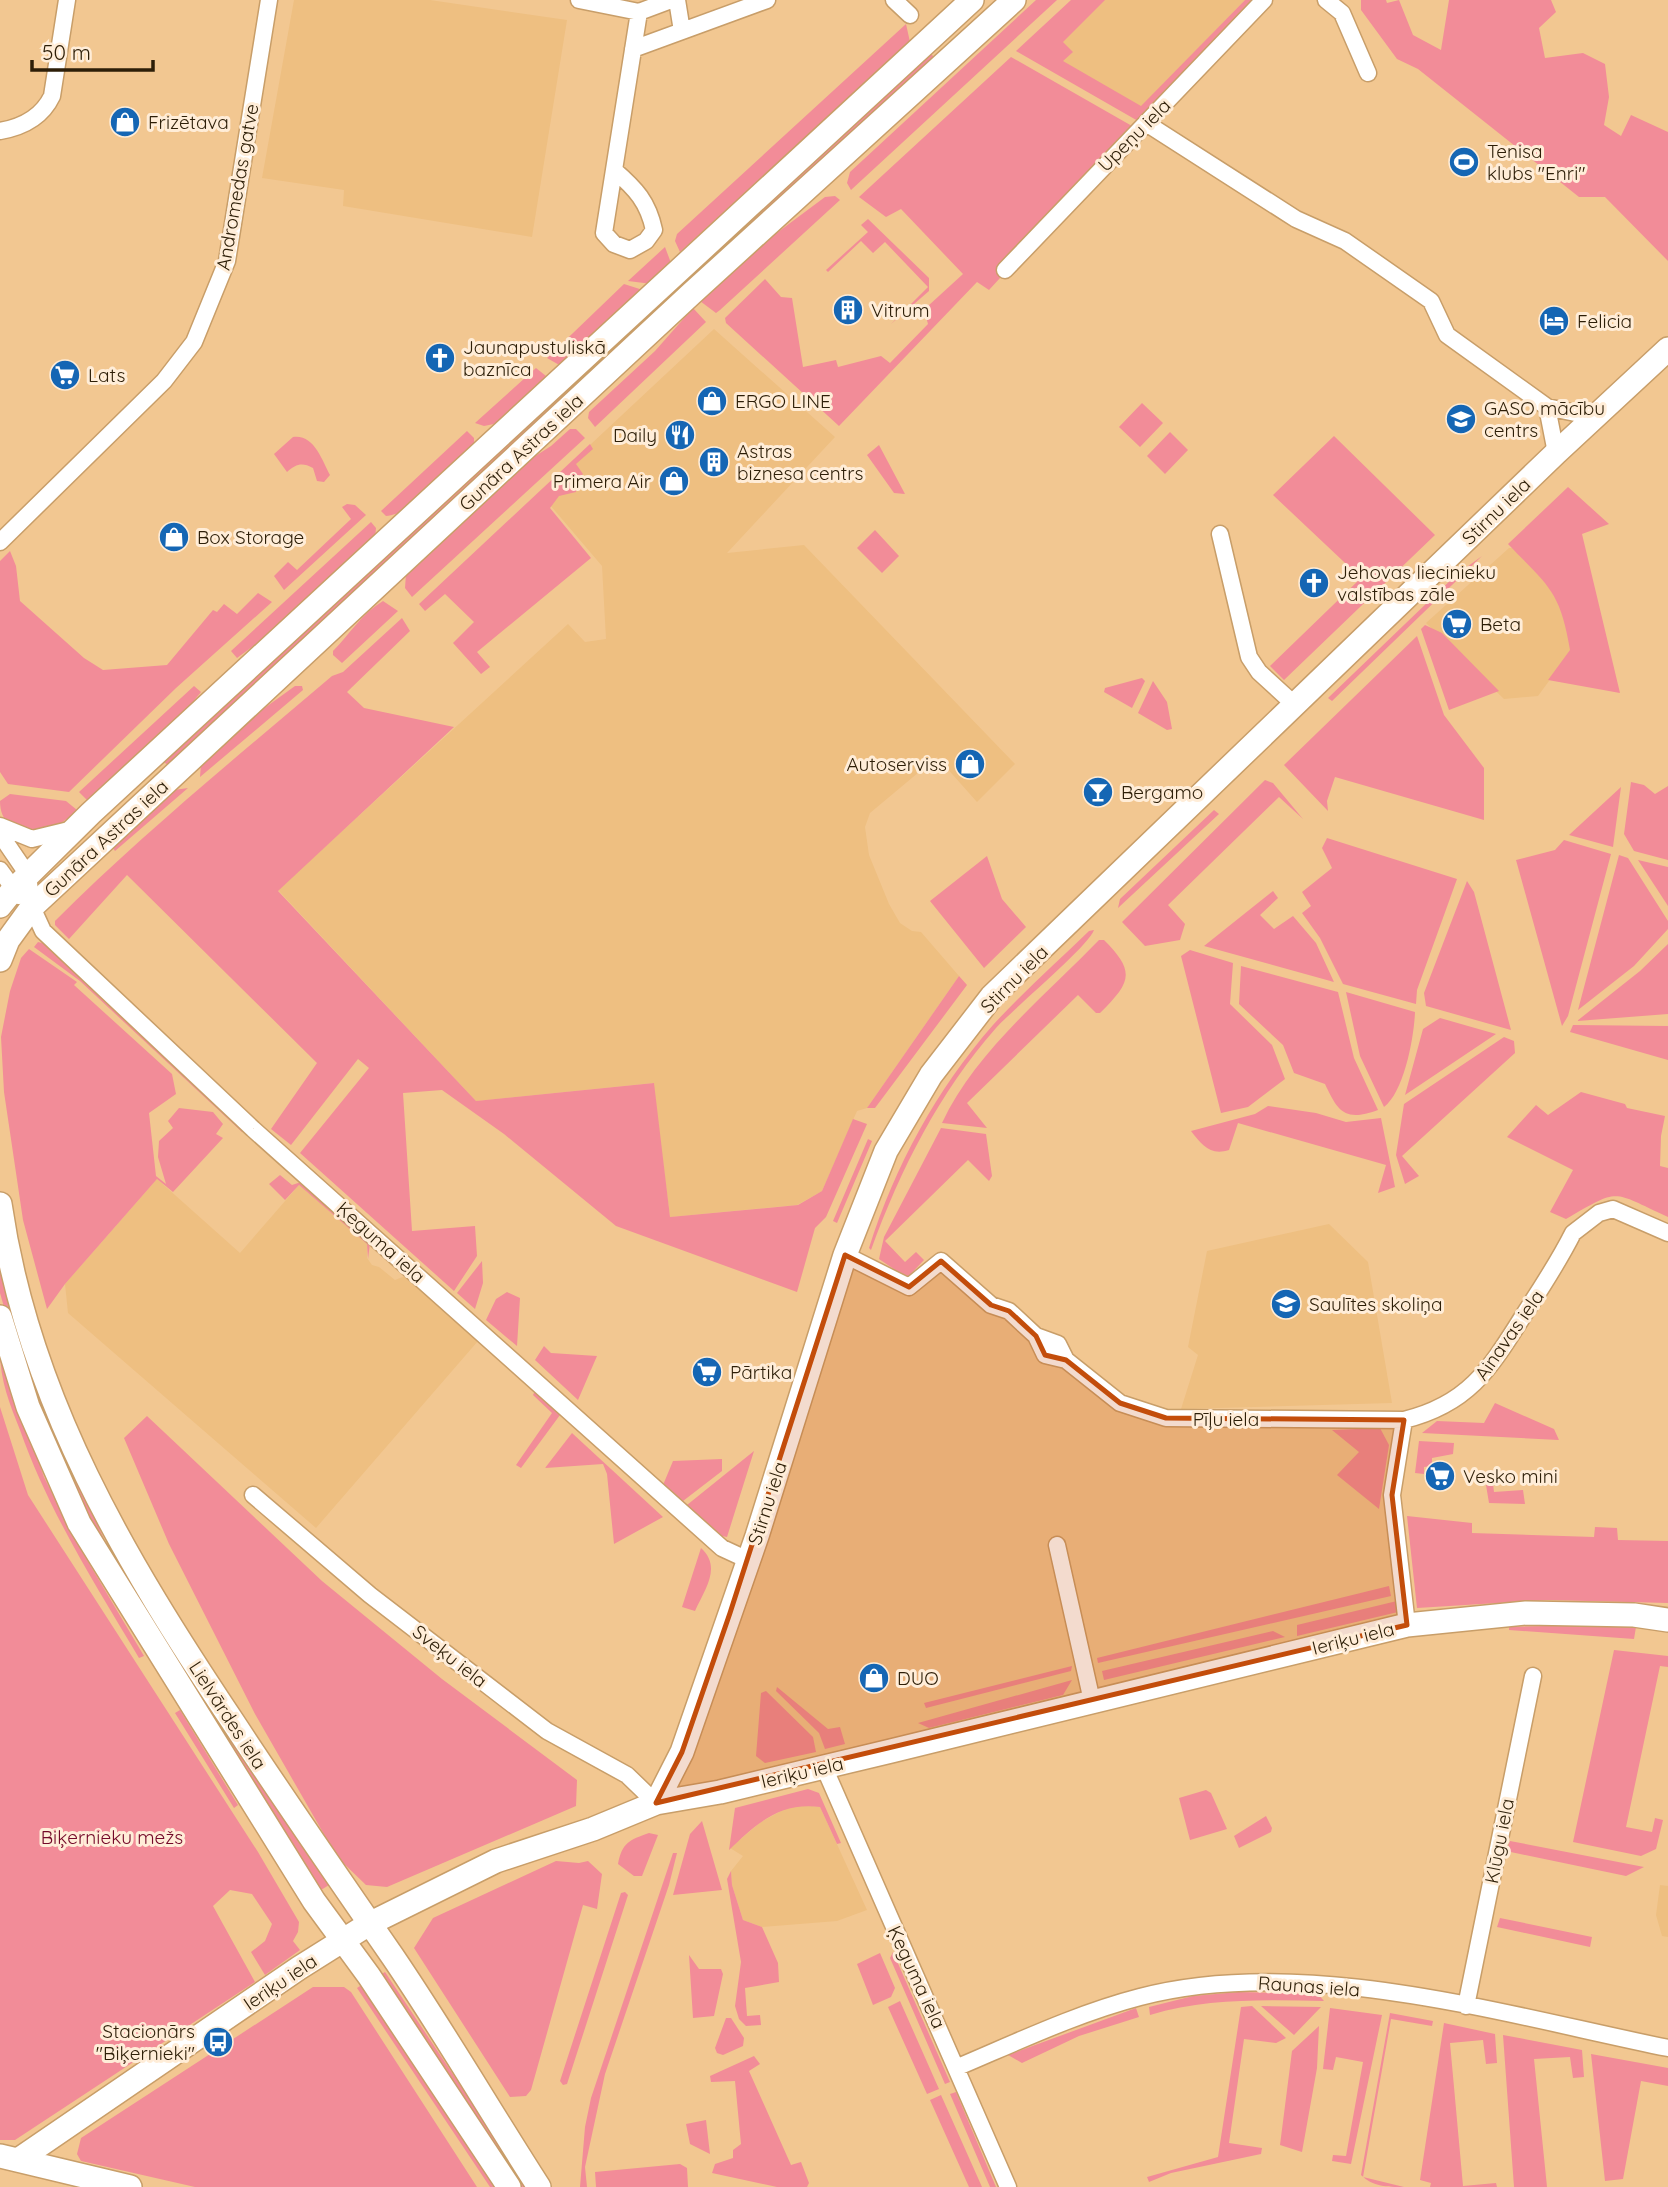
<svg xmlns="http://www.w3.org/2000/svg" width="1668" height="2187" font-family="Quicksand,sans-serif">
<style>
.built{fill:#eebf81}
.green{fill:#f28c98}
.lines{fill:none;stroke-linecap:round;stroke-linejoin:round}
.street-casing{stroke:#c89e69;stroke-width:19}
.secondary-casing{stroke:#c89e69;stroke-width:26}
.street{stroke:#fff;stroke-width:16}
.secondary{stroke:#fff;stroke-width:23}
.marked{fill:#c34d0b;fill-opacity:0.2;stroke:#c34d0b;stroke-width:5;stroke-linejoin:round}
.labels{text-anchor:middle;stroke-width:6;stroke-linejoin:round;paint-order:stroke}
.poi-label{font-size:19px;fill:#2d1e07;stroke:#ffedd8;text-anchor:start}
.street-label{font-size:19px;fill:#2d1e07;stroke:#ffedd8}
.park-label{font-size:19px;fill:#730828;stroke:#ffedd8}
</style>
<rect width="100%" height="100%" fill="#f2c791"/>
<path class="built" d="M294 0H430L567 20 532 237 343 206 344 190 262 178Z
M1071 0H1245L1139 109 1045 55Z
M714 329 835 437 727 553 804 545 1015 764 977 802 937 757 870 813 865 827 869 855 889 904 900 923 912 931 921 932 959 976 867 1108 857 1111 822 1191 797 1205 670 1217 653 1083 476 1101 278 890 568 624 585 642 606 639 602 566 550 505 575 459Z
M1509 548H1514L1556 592 1563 608 1571 651 1538 696 1504 699 1426 623Z
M157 1179 240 1253 299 1185 367 1244V1258L372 1265 379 1267 395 1280 405 1276 478 1341 316 1528 68 1313 65 1284Z
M1329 1224 1368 1262 1392 1403 1181 1409 1198 1355 1188 1347 1207 1251Z
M794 1804 820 1807 867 1910 837 1921 762 1927 743 1920 732 1885 731 1871 743 1856 730 1848 761 1822Z
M1660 1885 1668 1886V1937L1662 1936 1656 1915Z"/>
<path class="green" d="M1036 0H1057L851 190 847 183 850 172Z
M1071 0H1105L1063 42 1073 52 1063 61 1141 106 1245 0H1257L1138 121 1016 51Z
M1361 0H1386L1387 3 1399 0 1413 35 1441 50 1449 0H1551L1556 12 1539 28 1545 58 1583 53 1605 64 1609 97 1604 125 1621 136 1631 115 1668 132V261L1605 197H1579L1418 69 1397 59 1361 10Z
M906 24 910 42 680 252 675 241 677 234Z
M930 53 934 57 693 281 690 274Z
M1011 57 1132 126 1006 259 998 271 1000 278 989 290 977 282 839 426 726 323 725 318 765 279 781 297 792 298 803 367 836 360 838 367 881 356 890 363 928 324 925 313 928 306 963 274 901 209 886 217 859 197Z
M835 196 840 200 720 310 716 313 700 301 770 238 825 197Z
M868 219 929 278V291L891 324 928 287 885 242 873 253 861 241 828 272 826 270 868 232 861 225Z
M665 247 671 263 652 284 628 281Z
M624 284 646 291 561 366 547 358Z
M679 285 682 291 169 766 164 762Z
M693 308 706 322 595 427 588 418 589 412 655 351Z
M536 368 546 376 545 385 494 424 484 426 475 423Z
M1142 403 1163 423 1140 447 1119 427Z
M570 429H576L585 438 412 597 405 588 406 574 526 462 551 446Z
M467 431 474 438V449C455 467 412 515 386 516L381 511Z
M1170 432 1188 450 1165 474 1147 456Z
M1334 436 1435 535 1284 680 1270 666 1361 578 1273 495Z
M293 437C314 434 322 460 330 475L324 482 317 481 313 468C302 462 296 464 287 472L274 454Z
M590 444 593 449 576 464 583 474 577 480 576 492 559 496 550 508 591 558 477 652 490 667 481 674 453 643 474 622 445 594 425 611 419 604Z
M879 445 905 494 894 493 867 455Z
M1568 487 1609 524 1582 534 1620 693 1548 680 1570 650C1560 590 1548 586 1508 544Z
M347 504 355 505 366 515 284 590 274 576 288 562 297 570 351 519 342 507Z
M371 522 376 528 375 539 291 618 237 658 231 651Z
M875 530 899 556 882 573 857 548Z
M10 551 16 566 20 601 84 658 103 670 167 665 213 610 217 612 224 604 237 614 258 593 272 602 176 688 69 792 8 784 0 772V561Z
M1482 556 1332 701 1328 698 1456 575Z
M383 601 398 611 342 663 333 655V651C350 634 362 613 383 601Z
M402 618 410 631 347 692 364 708 454 727 278 891 476 1101 654 1083 670 1217 798 1205 822 1191 853 1119 867 1124 826 1217 815 1228 797 1292 616 1226 504 1134 442 1090 403 1093 412 1231 475 1226 477 1256 454 1291 300 1153 369 1068 358 1059 291 1145 271 1129 317 1063 127 875 69 939 55 925V921C142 834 238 756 332 676L343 672Z
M1425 625 1442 633 1499 691 1449 710 1421 629Z
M1417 636 1444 715 1484 768V820L1335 777 1327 801 1328 811 1284 765Z
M1142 678 1145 681 1132 708 1104 692 1105 688Z
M1153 681 1167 702 1172 729 1167 730 1138 713Z
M194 686 201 692 172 728 88 801 79 792Z
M295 686H302L303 690 200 777 201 764 259 712Z
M1265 780 1273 783 1303 819 1279 797 1168 905 1185 924 1180 940 1145 946 1122 922Z
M1631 782 1644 785 1655 794 1668 786V860L1634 851 1624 834Z
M1621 787 1613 847 1569 835Z
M188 788 115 851 112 847 174 790Z
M10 794 66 801 77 810C72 815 65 821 59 824 34 837 0 834 0 801Z
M1214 810 1219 814 1118 908 1120 899Z
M1327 838 1457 879 1417 990 1416 1004 1343 984 1320 938 1302 913 1311 906 1302 892 1332 868 1322 848Z
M1564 840 1611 854 1568 1016 1562 1026 1516 860 1555 850Z
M1619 855 1628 858 1668 921V929L1634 966 1578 1010Z
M987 856 1002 899 1026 927 984 968 930 901Z
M1638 860 1668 867V906Z
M1467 881 1474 892 1511 1030 1426 1006 1424 993Z
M1273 891 1278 898 1260 915 1274 929 1293 916 1316 943 1334 982 1204 946Z
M1094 930C1088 947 1014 1008 996 1028 939 1093 901 1168 871 1250L869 1248C895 1166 936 1090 993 1025 1023 992 1057 962 1089 931Z
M1099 940H1104C1136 972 1131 982 1100 1013H1096L1078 995 967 1103 987 1128 942 1123C975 1052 1045 996 1099 940Z
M38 942 46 944 244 1130 242 1132 80 981 34 947Z
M1668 944V1014L1577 1021 1640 971Z
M29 949 77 982 74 985 172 1074 176 1094 149 1113 156 1176 166 1184 158 1157 159 1141 173 1128 168 1121 179 1108 213 1112 223 1124 216 1134 223 1138 173 1192 157 1179 65 1284 47 1309 23 1220 4 1092 1 1037 10 991 21 958Z
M1190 950 1233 963 1230 1004 1272 1045 1285 1079 1248 1107 1221 1113 1181 956Z
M1241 966 1338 992 1354 1058 1378 1110C1345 1122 1338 1112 1325 1084L1294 1073 1283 1045 1239 1004Z
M959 976 967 985 875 1108H867Z
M1346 992 1415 1012C1414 1038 1404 1092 1384 1107L1360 1056Z
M1440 1018 1496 1034 1405 1095 1423 1029Z
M1573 1025 1668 1026V1060L1570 1032Z
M1504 1037 1514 1041 1515 1053 1402 1156 1419 1176 1405 1184 1396 1155 1404 1104Z
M1581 1092 1625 1104 1627 1108 1665 1116 1661 1136 1660 1166 1668 1168V1217C1611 1191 1621 1187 1566 1219L1550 1212 1573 1170 1507 1137 1536 1105 1548 1115Z
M1268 1106 1316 1113 1346 1122 1381 1118 1395 1187 1378 1193 1386 1165 1238 1123 1229 1150C1210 1156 1202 1145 1191 1131L1255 1114Z
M941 1128 986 1134 992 1176 989 1181 968 1160 885 1241 905 1262 916 1252 924 1260 907 1278 879 1259 884 1237Z
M868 1139 872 1141 837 1223 833 1221Z
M280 1175 292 1185 301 1182 370 1243 368 1259 367 1244 299 1185 285 1200 269 1184Z
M0 1247 54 1430 105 1541 329 1885 321 1890 98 1543 21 1367 0 1293Z
M482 1261 483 1283 475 1309 457 1293Z
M507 1292 520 1298 517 1346 486 1320 496 1299Z
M544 1346 551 1353 597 1356 578 1400 535 1360Z
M0 1352 44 1477 77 1543 144 1656 139 1658C95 1584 49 1512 20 1430 10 1405 0 1380 0 1352Z
M535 1391 560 1415 521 1468 516 1465 552 1413 533 1395Z
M1495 1403 1554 1429 1559 1440 1422 1433 1437 1421 1484 1423Z
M0 1407 28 1495 258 1852 299 1922 298 1932 293 1941 300 1950 265 1975 251 1952 265 1941 272 1924 252 1894 230 1890 213 1906 255 1982 15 2140H0Z
M147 1416 322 1581 442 1679 577 1780 576 1806 387 1887 366 1885 337 1857 255 1714 169 1544 124 1438Z
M1380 1428 1389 1445 1379 1509 1337 1475 1359 1452 1332 1430Z
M572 1433 663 1517 614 1544 607 1474 603 1464 545 1468Z
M1419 1441 1454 1443 1453 1454 1432 1458V1466L1424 1467V1474L1415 1473Z
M754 1451 727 1537 722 1536 687 1505Z
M722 1459V1471L683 1501 663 1485 673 1461Z
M1493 1484 1494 1492 1523 1490 1525 1504 1489 1503 1486 1485Z
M1407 1516 1472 1523V1533L1594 1537 1595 1527 1617 1528 1618 1540 1668 1541V1603L1548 1600 1417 1608Z
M701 1548C722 1567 705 1589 695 1611L682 1607Z
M1389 1586 1391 1596 1098 1663 1097 1658Z
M1397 1601 1398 1612 1297 1636V1625Z
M1584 1625 1636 1627 1634 1639 1509 1630V1627Z
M1273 1631 1285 1637 1104 1680 1102 1671Z
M1614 1650 1668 1656V1667L1660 1666 1626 1827 1652 1832 1655 1818 1663 1820 1656 1849 1641 1856 1573 1842Z
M1072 1666 1071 1671 926 1708 924 1703Z
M1072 1680 1063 1695 929 1728 918 1723Z
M777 1687 828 1729 840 1727 845 1744 825 1749 819 1733 776 1691Z
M766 1691 813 1737 816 1752 765 1763 756 1756 761 1693Z
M180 1710 238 1805 234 1808 175 1713Z
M808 1789 819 1793 841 1843 837 1844 820 1807C780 1802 757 1823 729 1850L735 1808Z
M1206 1790 1211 1793 1227 1829 1190 1840 1179 1798Z
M1266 1816 1272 1828 1271 1832 1239 1848 1234 1836Z
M702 1821 722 1890 673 1895 690 1834Z
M649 1833 658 1835 642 1876H634L618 1864C622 1843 629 1840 649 1833Z
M1510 1841 1644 1867 1626 1876 1506 1851Z
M673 1853H677L669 1885 605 2074 585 2167 587 2187H580L585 2127 591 2098Z
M556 1861 579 1863 588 1861 602 1874 597 1909 583 1905 531 2090 526 2096 510 2097 414 1948 433 1918Z
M731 1871 732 1885 743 1920 762 1927 778 1963 779 1982 745 1988 747 2016 760 2015 761 2025 746 2026 739 2019 735 2006 741 1962 727 1879Z
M625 1892 628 1895 567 2084 563 2085 560 2081 621 1893Z
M1500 1918 1592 1937 1590 1947 1497 1927Z
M893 1952 950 2082 945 2084 890 1958Z
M880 1953 895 1988 891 1997 873 2005 857 1964Z
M689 1955 699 1969H721L723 1974 714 2016 693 2018Z
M385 1972 528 2187H518L377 1977Z
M363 1984 497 2187H490L357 1988Z
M313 1987H344L351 1992 477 2187H195L81 2161 77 2154 81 2138Z
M1238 1992 1318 1994 1324 2001C1264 2000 1207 1998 1150 2015L1149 2007 1193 1996Z
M900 2001 939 2089 927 2094 888 2007Z
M1252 2006 1286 2038 1276 2043 1244 2039 1229 2143 1262 2148 1261 2154 1171 2173 1149 2182 1147 2177 1218 2157 1241 2007Z
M1261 2006 1321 2007 1294 2035Z
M1136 2008 1139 2017 1079 2036 1022 2063 1008 2055Z
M1330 2008 1382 2015 1351 2164 1332 2161 1333 2155 1346 2156 1363 2062 1336 2057 1333 2070 1323 2069Z
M1390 2013 1433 2021 1432 2026 1391 2019 1363 2177 1404 2187C1387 2187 1373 2187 1361 2175Z
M726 2018H731L744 2038 743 2046 723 2055 717 2053 715 2048Z
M1444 2023 1495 2034 1497 2063 1486 2064 1483 2040 1450 2043 1463 2186 1496 2183 1497 2187H1430L1431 2183 1420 2180Z
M1319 2026 1317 2068 1302 2152 1280 2145 1292 2051Z
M1503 2035 1582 2050 1584 2077 1573 2078 1570 2057 1534 2059 1547 2187H1514Z
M1591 2054 1668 2068V2086L1641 2081 1623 2179 1605 2181Z
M754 2056 760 2064 749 2071 791 2165 801 2162 809 2183 807 2187H777L712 2173 715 2164 733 2158V2150L741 2144 735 2081 711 2082 710 2076Z
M956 2092 996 2187H990L950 2094Z
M941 2095 982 2187H969L930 2100Z
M706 2120 710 2154 690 2144 686 2124Z
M680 2164 687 2168 688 2187H596L595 2172Z"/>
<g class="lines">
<g class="street-casing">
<path id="street" d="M579 0 639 12 671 0
M677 0 682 31
M894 0 910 15
M1326 0 1342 13 1368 73
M633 49 767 0
M1146 123 1296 219 1345 241 1431 301 1447 335 1547 407 1594 417
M0 131C23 127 42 117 52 96L67 0
M614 170C636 189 648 202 654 230L646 241 630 250 614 244 604 233 639 12
M1005 270 1264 0
M1547 407 1556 453
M1220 534 1249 657 1259 672 1295 705
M0 542 164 381 194 342 227 261 269 0
M0 826 32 839 69 830
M0 834 28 875 32 907 43 931 253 1129 722 1548 748 1560
M0 870 19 896
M845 1255 909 1287 941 1261 991 1305 1009 1311 1036 1336 1045 1355 1066 1360 1120 1403 1166 1418 1404 1420C1470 1404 1491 1367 1525 1313 1542 1287 1559 1261 1573 1233L1599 1213 1613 1209 1668 1233
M1036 1336 1058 1344 1066 1360
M1404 1420 1392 1495 1407 1625
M253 1495 370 1595 547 1731 627 1775 656 1803
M1057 1545 1092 1701
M824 1767 1008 2187
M1466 2006 1533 1676
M958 2067C1017 2042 1078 2013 1140 1997 1305 1954 1505 2015 1668 2048"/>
</g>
<g class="secondary-casing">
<path id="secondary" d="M0 906 12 891 91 813 972 0
M0 960 8 940 32 907 691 294 1014 0
M0 1204C28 1399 126 1562 233 1722 285 1801 339 1879 393 1957 444 2032 490 2111 539 2187
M0 1317 28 1407 79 1523 314 1901 369 1976 509 2187
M656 1803 682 1752 757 1536 845 1255 886 1151 931 1075 992 996 1556 453 1668 349
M0 2156 130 2187
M18 2160 299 1968 369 1924 496 1861 593 1829 656 1803 720 1792 891 1751 1407 1625 1526 1613 1634 1615 1668 1620"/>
</g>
<use href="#street" class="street"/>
<use href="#secondary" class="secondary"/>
</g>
<path class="marked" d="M845 1255 909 1287 941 1261 991 1305 1009 1311 1036 1336 1045 1355 1066 1360 1120 1403 1166 1418 1404 1420 1392 1495 1407 1625 656 1803 682 1752 730 1613Z"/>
<defs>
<g id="shop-disc" transform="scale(1.575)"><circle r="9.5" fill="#1566b4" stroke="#ffedd8"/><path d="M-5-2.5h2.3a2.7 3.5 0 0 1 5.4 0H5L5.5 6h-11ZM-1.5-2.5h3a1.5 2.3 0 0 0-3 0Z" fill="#fff"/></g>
<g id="stadium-disc" transform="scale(1.575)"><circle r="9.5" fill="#1566b4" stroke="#ffedd8"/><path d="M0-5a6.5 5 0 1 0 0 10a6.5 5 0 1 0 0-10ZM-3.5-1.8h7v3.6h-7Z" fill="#fff"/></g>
<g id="building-disc" transform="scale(1.575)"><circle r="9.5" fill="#1566b4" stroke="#ffedd8"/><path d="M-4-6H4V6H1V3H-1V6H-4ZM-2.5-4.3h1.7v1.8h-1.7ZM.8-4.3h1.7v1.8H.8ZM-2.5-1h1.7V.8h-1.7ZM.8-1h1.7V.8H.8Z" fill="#fff"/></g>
<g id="hotel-disc" transform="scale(1.575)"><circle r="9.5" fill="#1566b4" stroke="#ffedd8"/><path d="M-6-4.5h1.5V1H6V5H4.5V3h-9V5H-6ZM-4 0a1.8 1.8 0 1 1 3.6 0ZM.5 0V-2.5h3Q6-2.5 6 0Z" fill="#fff"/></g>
<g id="church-disc" transform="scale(1.575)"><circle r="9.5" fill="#1566b4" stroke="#ffedd8"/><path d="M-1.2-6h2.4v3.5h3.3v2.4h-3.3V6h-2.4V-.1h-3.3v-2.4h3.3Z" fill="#fff"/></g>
<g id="supermarket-disc" transform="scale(1.575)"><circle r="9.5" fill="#1566b4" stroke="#ffedd8"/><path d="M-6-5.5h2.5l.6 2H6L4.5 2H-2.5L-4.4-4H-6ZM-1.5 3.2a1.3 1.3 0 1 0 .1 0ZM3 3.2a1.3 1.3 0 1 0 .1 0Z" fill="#fff"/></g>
<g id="university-disc" transform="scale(1.575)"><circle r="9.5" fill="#1566b4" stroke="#ffedd8"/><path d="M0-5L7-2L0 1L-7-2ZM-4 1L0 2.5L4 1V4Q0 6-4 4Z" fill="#fff"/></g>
<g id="restaurant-disc" transform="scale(1.575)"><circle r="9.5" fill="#1566b4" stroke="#ffedd8"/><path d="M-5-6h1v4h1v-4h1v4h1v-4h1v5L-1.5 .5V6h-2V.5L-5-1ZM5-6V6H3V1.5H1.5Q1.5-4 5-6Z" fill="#fff"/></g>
<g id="bar-disc" transform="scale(1.575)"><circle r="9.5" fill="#1566b4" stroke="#ffedd8"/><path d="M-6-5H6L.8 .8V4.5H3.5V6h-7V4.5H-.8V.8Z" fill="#fff"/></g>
<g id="school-disc" transform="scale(1.575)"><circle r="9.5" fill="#1566b4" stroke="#ffedd8"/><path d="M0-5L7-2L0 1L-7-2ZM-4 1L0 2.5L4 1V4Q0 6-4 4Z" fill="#fff"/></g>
<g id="bus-disc" transform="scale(1.575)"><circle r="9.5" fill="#1566b4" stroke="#ffedd8"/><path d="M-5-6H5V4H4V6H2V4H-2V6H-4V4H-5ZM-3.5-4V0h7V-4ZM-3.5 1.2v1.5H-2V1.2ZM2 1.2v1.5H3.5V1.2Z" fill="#fff"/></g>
</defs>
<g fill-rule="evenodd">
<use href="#shop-disc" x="125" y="122"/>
<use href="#stadium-disc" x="1464" y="162"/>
<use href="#building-disc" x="848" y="310"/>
<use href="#hotel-disc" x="1554" y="321"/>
<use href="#church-disc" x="440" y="358"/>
<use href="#supermarket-disc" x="65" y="375"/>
<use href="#shop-disc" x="712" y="401"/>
<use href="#university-disc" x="1461" y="419"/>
<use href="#restaurant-disc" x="680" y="435"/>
<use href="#building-disc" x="714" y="462"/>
<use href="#shop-disc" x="674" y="481"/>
<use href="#shop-disc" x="174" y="537"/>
<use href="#church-disc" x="1314" y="583"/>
<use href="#supermarket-disc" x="1457" y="624"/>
<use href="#shop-disc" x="970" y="764"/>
<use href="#bar-disc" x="1098" y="792"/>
<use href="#school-disc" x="1286" y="1304"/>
<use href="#supermarket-disc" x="707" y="1372"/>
<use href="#supermarket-disc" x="1440" y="1476"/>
<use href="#shop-disc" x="874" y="1678"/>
<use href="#bus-disc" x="218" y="2042"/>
</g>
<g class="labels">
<g class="poi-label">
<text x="148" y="129">Frizētava</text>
<text x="1487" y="158">Tenisa<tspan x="1487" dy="22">klubs "Enri"</tspan></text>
<text x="871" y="317">Vitrum</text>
<text x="1577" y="328">Felicia</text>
<text x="463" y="354">Jaunapustuliskā<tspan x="463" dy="22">baznīca</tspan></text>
<text x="88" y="382">Lats</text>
<text x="735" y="408">ERGO LINE</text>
<text x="1484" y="415">GASO mācību<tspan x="1484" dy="22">centrs</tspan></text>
<text x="657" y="442" text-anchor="end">Daily</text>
<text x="737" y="458">Astras<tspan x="737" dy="22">biznesa centrs</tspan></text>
<text x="651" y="488" text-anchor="end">Primera Air</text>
<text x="197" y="544">Box Storage</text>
<text x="1337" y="579">Jehovas liecinieku<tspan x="1337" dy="22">valstības zāle</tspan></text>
<text x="1480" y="631">Beta</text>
<text x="947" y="771" text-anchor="end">Autoserviss</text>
<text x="1121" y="799">Bergamo</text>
<text x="1309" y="1311">Saulītes skoliņa</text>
<text x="730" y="1379">Pārtika</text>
<text x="1463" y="1483">Vesko mini</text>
<text x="897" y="1685">DUO</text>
<text x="195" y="2038" text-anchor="end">Stacionārs<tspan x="195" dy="22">"Biķernieki"</tspan></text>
</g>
<g class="street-label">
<text transform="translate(1134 135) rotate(-45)" y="7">Upeņu iela</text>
<text transform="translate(237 187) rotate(-80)" y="7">Andromedas gatve</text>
<text transform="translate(521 452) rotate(-43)" y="7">Gunāra Astras iela</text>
<text transform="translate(1496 511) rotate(-44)" y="7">Stirnu iela</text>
<text transform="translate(106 838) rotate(-43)" y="7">Gunāra Astras iela</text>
<text transform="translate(1014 979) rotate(-45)" y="7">Stirnu iela</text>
<text transform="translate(381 1242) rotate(42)" y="7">Ķeguma iela</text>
<text transform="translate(1509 1335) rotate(-55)" y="7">Ainavas iela</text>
<text x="1226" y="1426">Pīļu iela</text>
<text transform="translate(767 1503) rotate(-72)" y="7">Stirnu iela</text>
<text transform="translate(1353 1638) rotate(-14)" y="7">Ieriķu iela</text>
<text transform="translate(450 1656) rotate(38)" y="7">Sveķu iela</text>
<text transform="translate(228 1715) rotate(57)" y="7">Lielvārdes iela</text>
<text transform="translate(802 1772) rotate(-13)" y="7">Ieriķu iela</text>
<text transform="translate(1499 1841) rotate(-79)" y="7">Klūgu iela</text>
<text transform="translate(917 1977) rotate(65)" y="7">Ķeguma iela</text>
<text transform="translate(280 1982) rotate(-34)" y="7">Ieriķu iela</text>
<text transform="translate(1309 1986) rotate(4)" y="7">Raunas iela</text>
</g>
<g class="park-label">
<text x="112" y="1844">Biķernieku mežs</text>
</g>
</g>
<path d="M32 60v10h121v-10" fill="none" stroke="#2d1e07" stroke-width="3.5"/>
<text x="42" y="60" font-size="21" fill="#2d1e07" stroke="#ffedd8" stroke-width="5" paint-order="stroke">50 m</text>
</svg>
